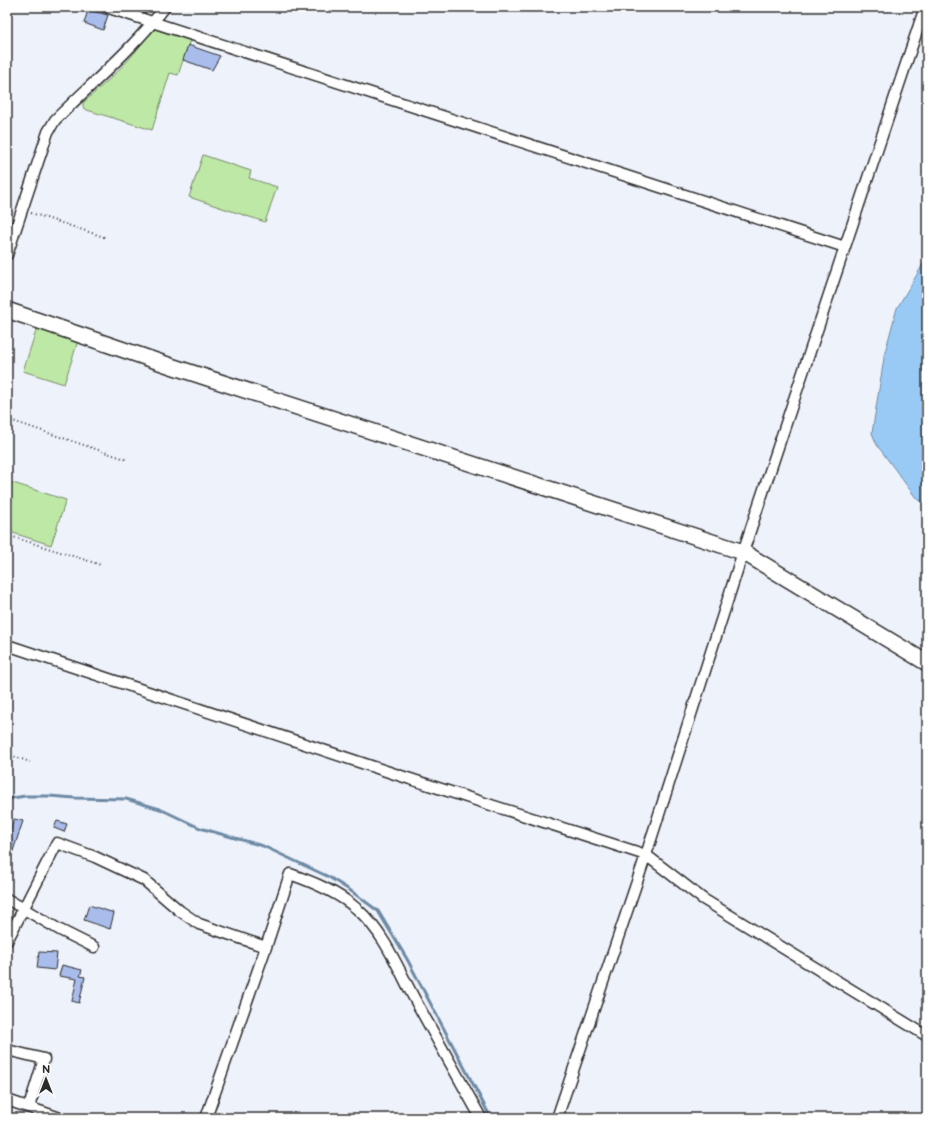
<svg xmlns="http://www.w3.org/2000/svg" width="934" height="1125" font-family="'Balsamiq Sans',sans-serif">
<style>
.green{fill:#bee8a5;stroke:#748a68}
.water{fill:#99caf5;stroke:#6d8aa4}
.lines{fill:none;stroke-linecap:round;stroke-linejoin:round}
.stream{stroke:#6d8aa4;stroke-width:3}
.building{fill:#a9bdec;stroke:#2b2b2b}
.street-casing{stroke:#2b2b2b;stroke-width:13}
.secondary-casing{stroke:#2b2b2b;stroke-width:18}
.path{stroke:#2b2b2b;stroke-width:2;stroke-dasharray:1 3;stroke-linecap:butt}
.street{stroke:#fff;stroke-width:10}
.secondary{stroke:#fff;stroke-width:15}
</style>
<rect width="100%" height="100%" fill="#eef2fb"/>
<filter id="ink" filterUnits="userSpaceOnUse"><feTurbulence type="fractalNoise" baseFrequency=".025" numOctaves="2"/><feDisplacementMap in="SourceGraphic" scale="8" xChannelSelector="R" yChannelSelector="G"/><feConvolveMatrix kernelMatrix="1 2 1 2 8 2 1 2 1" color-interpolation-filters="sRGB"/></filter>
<g filter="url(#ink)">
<path class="green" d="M152 28 190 40 178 75 170 73 152 130 87 110 83 108V103C109 79 134 59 152 28Z
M203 155 251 171 249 178 277 187 265 222 189 197Z
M37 328 78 341 64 384 23 371Z
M7 481 66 500 51 545 7 531Z"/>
<path class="water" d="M925 261H927V505L916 498 877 445 872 433 885 352 897 308Z"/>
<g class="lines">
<path class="stream" d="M7 799 25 796H49L75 798 126 799 160 809 200 828 263 846 329 877 351 891 378 911 407 959 491 1118"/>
</g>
<path class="building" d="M88 10 108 15 103 30 84 23Z
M188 45 220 56 212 70 183 60Z
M14 819 23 821 9 863H7V841Z
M57 821 67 824 64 832 54 828Z
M89 905 114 913 110 929 84 920Z
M39 952 57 953 55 970 37 968Z
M62 965 82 970 80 976 85 977 79 1003 72 1001 77 979 59 976Z"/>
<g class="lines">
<g class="street-casing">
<path id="street" d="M106 7 845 247
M7 255 48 132 55 120C92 83 133 49 165 7
M7 645 398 775 646 855 703 899 927 1036
M7 899 60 930 94 947
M7 941 57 843 95 857 144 880 180 911 199 924 266 947
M7 1050 44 1059 29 1107
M7 1100 60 1118
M206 1118 266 947 290 874C313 882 338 892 357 909 383 931 398 968 414 998 436 1038 459 1078 481 1118
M557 1118 646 855 743 552 925 7"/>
</g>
<g class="secondary-casing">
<path id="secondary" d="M7 310 171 366 743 552 927 663"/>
</g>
<path class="path" d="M7 205 13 208
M31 213 107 238
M7 419 128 460
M7 535 101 565
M7 754 30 762"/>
<use href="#street" class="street"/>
<use href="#secondary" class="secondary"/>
</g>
</g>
<rect width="934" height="1125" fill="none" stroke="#fff" stroke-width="24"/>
<rect x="12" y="12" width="910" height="1101" fill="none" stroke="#2b2b2b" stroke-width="1.5" filter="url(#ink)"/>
<g transform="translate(46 1079)" stroke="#ffffff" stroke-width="3" paint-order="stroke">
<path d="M0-3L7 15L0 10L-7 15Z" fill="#2b2b2b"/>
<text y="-6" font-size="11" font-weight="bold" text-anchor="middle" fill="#2b2b2b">N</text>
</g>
</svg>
